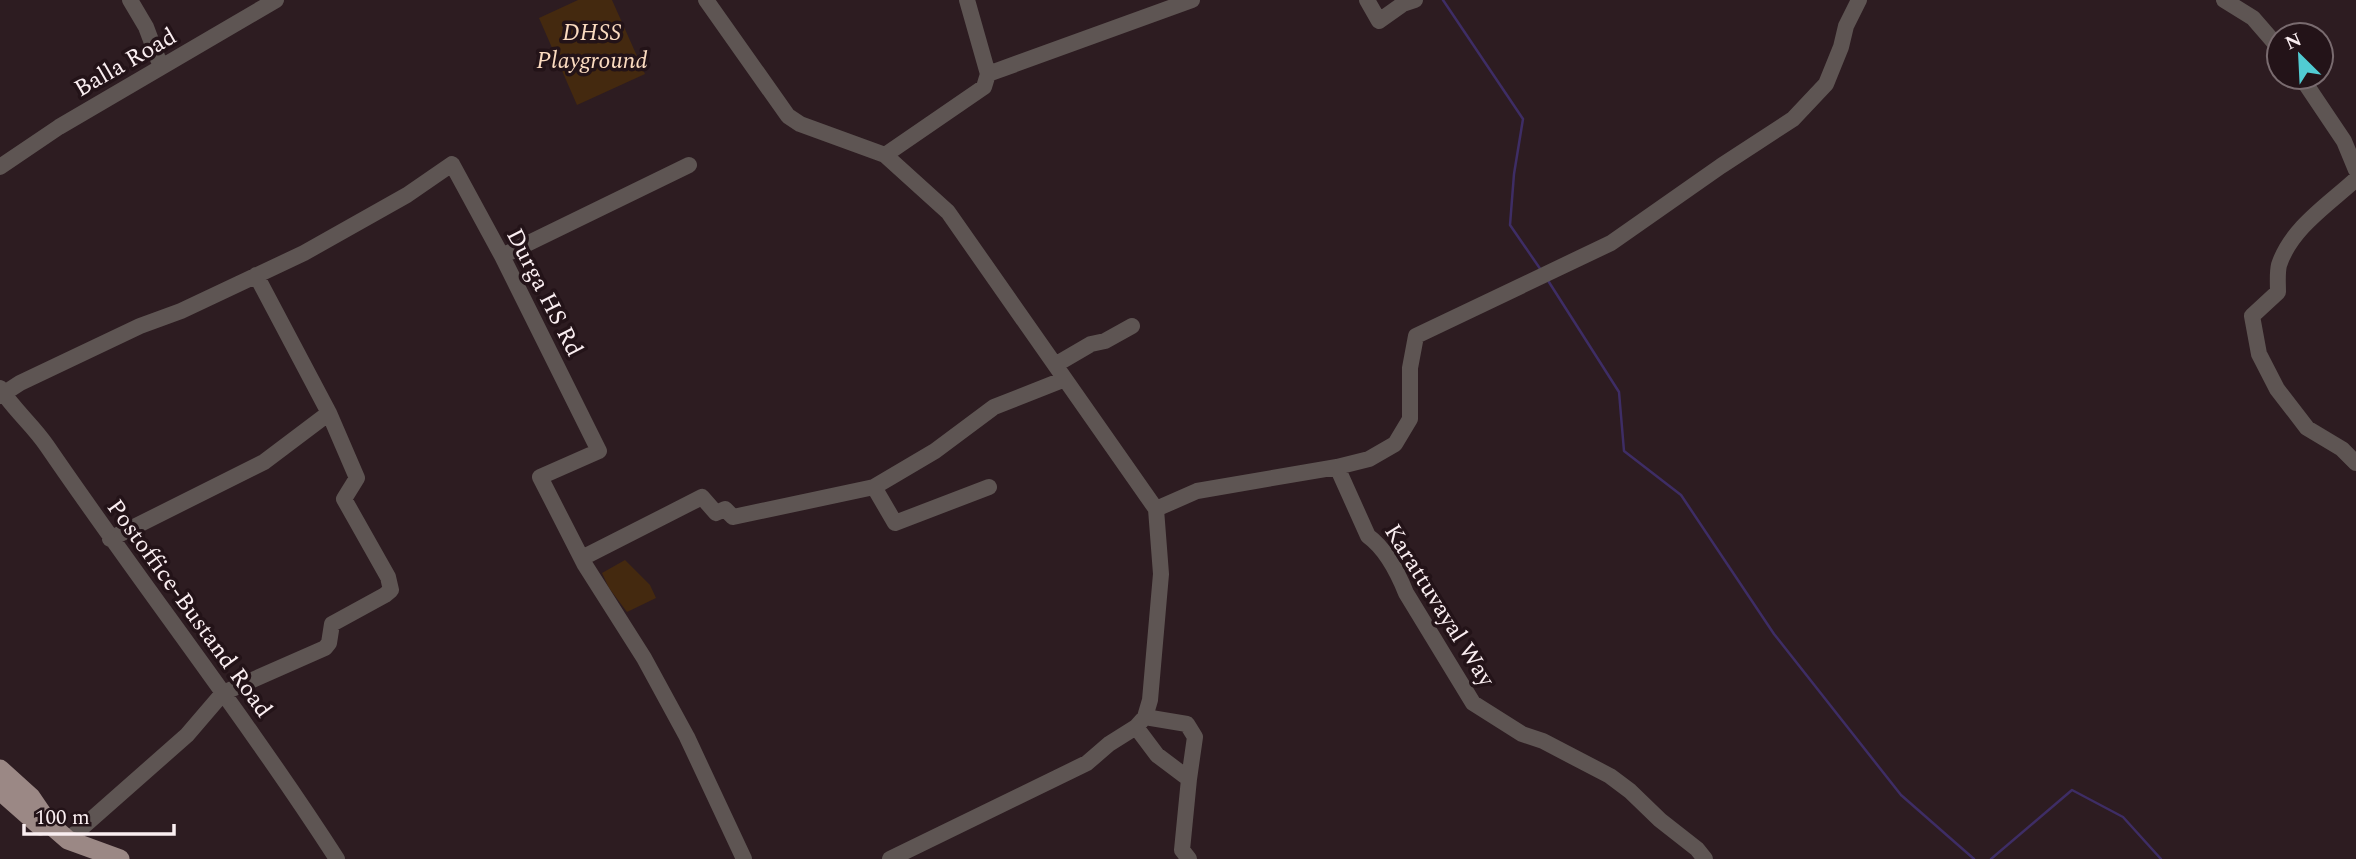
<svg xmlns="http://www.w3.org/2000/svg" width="2356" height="859" font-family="Spectral,serif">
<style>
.green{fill:#44290f}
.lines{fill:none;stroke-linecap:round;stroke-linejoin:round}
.stream{stroke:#3e2d65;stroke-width:2.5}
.minor{stroke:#5e5553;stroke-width:16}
.major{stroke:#9b8885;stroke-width:19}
.labels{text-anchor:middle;stroke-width:7;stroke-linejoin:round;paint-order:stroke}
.park-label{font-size:24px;font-style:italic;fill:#fbdbc0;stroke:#231318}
.street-label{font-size:24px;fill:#faeef1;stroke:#231318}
</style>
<rect width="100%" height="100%" fill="#2d1c21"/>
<path class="green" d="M578 0H612L645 74 577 105 539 18Z
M625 560 650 585 656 598 627 612 609 588 602 573Z"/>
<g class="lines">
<path class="stream" d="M1443 0 1523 119 1514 174 1510 225 1541 270
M1547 279 1619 392 1624 451 1681 495 1774 634 1901 795 1974 859
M1991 859 2072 790 2123 817 2161 859"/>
<path class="minor" d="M130 0 146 27 161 67
M706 0 788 116 800 124 885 155 948 212 1156 509
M1367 0 1379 21 1403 4 1415 0
M2224 0 2253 18 2279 48
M988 74 1192 0
M2301 77 2344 141 2356 170
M885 155 984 87 988 74 967 0
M0 167 59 127 276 0
M2356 179C2329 204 2291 228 2279 265 2277 273 2278 284 2278 292L2252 316 2259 354 2277 389 2307 428 2342 449 2356 463
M502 256 689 165
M1055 365 1091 344 1105 341 1132 326
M0 388C13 409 33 425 47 446 142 585 246 718 337 859
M0 396 20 383 140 326 181 311 304 253 407 195 452 164 502 256 599 451 540 477 585 565 644 658 687 737 744 859
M1337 467 1368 536C1386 549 1398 573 1406 593L1473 703 1522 734 1543 741 1610 776 1630 791 1660 820 1697 849 1705 859
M874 487 895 523 989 487
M110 539 264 462 329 413
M582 558 702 497 716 513 725 509 733 517 874 487 935 451 994 407 1065 379
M1145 717 1187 724 1195 737 1189 779
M1136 727 1157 755 1189 779 1182 850 1189 859
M68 840 187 735 223 693 325 648 329 643 332 624 385 595 391 590 388 577 344 499 357 478 329 413 256 275
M890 859 1087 763 1109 744 1136 727 1145 717 1150 700 1161 574 1156 509 1197 491 1337 467 1369 459 1395 444 1410 419V368L1416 336 1611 243 1721 166 1793 119 1826 84 1841 47 1846 26 1859 0"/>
<path class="major" d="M0 769 31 797 46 819
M0 791 40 826
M53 827 68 840 120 859"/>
</g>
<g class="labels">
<g class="park-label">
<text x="592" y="40">DHSS<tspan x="592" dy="28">Playground</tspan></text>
</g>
<g class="street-label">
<text transform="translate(125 62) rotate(-30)" y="8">Balla Road</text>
<text transform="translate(545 292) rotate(63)" y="8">Durga HS Rd</text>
<text transform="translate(1440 605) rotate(58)" y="8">Karattuvayal Way</text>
<text transform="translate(190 608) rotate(54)" y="8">Postoffice-Bustand Road</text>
</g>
</g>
<g transform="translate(2300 56) rotate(336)"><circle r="33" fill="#231318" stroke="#796b6f" stroke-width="2"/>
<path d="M0-5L12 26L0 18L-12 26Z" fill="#51ccd3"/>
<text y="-10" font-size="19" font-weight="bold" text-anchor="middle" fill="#faeef1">N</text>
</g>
<path d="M24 824v10h150v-10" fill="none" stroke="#faeef1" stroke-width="3.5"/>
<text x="35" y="824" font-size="21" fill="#faeef1" stroke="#231318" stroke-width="5" paint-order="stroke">100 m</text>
</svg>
